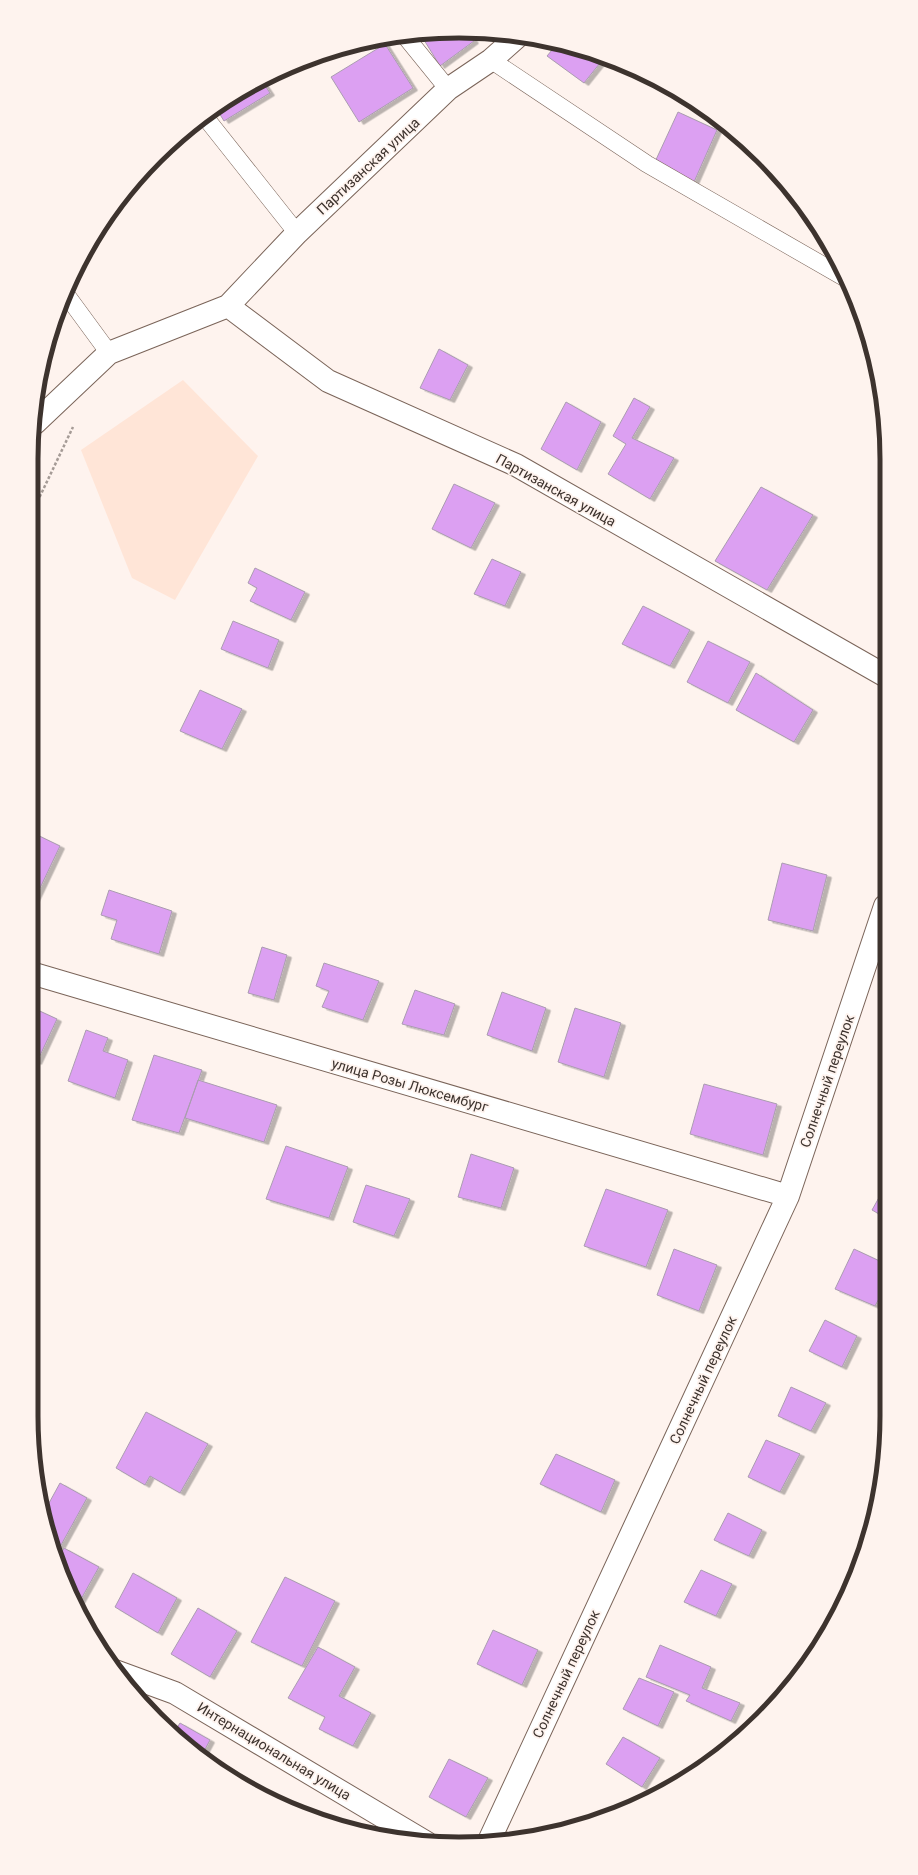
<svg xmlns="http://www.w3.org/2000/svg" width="918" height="1875" font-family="Roboto,sans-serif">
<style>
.built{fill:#ffe5d7}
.building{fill:#dca0f2;stroke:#aa9cb0;filter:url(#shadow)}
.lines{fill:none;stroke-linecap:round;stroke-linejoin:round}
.service-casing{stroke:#7a6459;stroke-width:18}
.minor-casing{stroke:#7a6459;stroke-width:24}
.path{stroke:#a59b96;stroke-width:2.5;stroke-dasharray:3 2;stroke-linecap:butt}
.service{stroke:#fff;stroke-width:17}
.minor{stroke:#fff;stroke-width:22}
.labels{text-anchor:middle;stroke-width:3.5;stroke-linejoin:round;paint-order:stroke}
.street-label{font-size:14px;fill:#3d332e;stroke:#fef3ee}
.rim{fill:none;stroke:#3d332e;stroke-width:5}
</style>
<defs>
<filter id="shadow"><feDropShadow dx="4.5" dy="2.5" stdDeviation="0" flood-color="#0004"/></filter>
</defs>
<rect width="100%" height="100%" fill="#fef3ee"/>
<path class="built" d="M183 380 258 456 175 600 132 578 81 450Z"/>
<path class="building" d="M459 31 468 32 474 41 440 66 421 35Z
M385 44 413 88 359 122 331 77Z
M557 44 604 58 584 83 547 56Z
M262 81 270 93 224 121 216 108Z
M678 112 717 130 694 182 654 164Z
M439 349 468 365 450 400 420 388Z
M634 398 650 407 632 438 674 458 650 499 608 474 626 444 613 436Z
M566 402 601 422 577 470 541 449Z
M454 484 495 503 471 548 432 529Z
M761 487 813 515 767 590 715 561Z
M492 559 521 572 505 606 474 594Z
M255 568 305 592 291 620 250 601 257 588 248 583Z
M643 606 690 630 670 666 622 644Z
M233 621 279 640 268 668 221 649Z
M708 641 750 662 728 703 687 682Z
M756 673 813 710 794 742 736 710Z
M200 690 242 709 222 749 180 731Z
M31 832 60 846 31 907Z
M782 863 827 875 813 931 768 920Z
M109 890 172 911 159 954 111 939 117 920 101 915Z
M262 947 287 955 274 1000 248 993Z
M324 963 379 981 363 1020 322 1007 329 991 316 986Z
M415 990 455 1004 444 1035 402 1024Z
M502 992 546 1008 532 1051 487 1035Z
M31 1007 57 1019 37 1062 31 1059Z
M575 1008 621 1023 604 1077 558 1062Z
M86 1030 108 1038 103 1051 128 1060 115 1098 68 1081Z
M154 1055 202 1070 179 1133 132 1120Z
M198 1080 277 1105 264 1142 185 1118Z
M704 1084 777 1104 763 1155 690 1134Z
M286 1146 348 1167 329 1218 266 1199Z
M471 1154 514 1168 501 1208 458 1197Z
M366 1185 410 1199 394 1236 353 1222Z
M886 1185V1218L872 1210Z
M606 1189 668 1210 646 1267 584 1246Z
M674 1249 717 1265 699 1311 657 1295Z
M854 1249 886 1264 887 1284 875 1306 835 1289Z
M825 1320 857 1336 842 1367 809 1351Z
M791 1387 826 1403 811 1431 778 1416Z
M146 1412 208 1444 180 1493 150 1476 145 1485 116 1468Z
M766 1440 800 1454 780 1492 748 1477Z
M556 1454 615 1480 601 1512 540 1484Z
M60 1483 87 1498 55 1556 43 1514Z
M728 1513 762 1530 749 1556 714 1540Z
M64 1548 99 1567 80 1601 73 1597 57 1561Z
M701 1570 732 1584 716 1616 684 1602Z
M133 1573 177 1598 158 1633 115 1607Z
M285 1577 335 1601 302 1666 251 1642Z
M198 1608 237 1631 210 1677 171 1654Z
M493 1630 538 1650 522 1685 477 1664Z
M660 1645 711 1667 702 1688 740 1703 731 1721 686 1701 690 1695 646 1677Z
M318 1647 355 1667 339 1696 371 1713 353 1746 319 1729 325 1717 288 1698Z
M639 1678 674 1692 658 1726 623 1709Z
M180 1723 210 1740 201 1757 173 1734Z
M623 1737 660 1758 642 1787 606 1764Z
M449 1759 488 1778 466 1817 429 1797Z
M240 1779 275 1797 273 1800 239 1781Z"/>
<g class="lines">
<g class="service-casing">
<path id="service" d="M405 36 448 89
M491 60 647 164 845 278
M205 117 297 233
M65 293 109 353"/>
</g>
<g class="minor-casing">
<path id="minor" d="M228 306 328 381 516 465 884 675
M35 423 109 353 228 306 297 233 448 89 491 60 517 37
M31 973 788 1196
M115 1671 175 1693 427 1843
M489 1841 788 1196 885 906"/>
</g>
<path class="path" d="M31 515 73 427"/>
<use href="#service" class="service"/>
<use href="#minor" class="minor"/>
</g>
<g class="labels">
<g class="street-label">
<text transform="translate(368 166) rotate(-43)" y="5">Партизанская улица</text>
<text transform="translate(556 490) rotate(29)" y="5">Партизанская улица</text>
<text transform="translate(827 1081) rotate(-71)" y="5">Солнечный переулок</text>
<text transform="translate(410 1085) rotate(16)" y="5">улица Розы Люксембург</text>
<text transform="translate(703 1380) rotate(-65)" y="5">Солнечный переулок</text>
<text transform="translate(566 1674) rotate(-65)" y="5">Солнечный переулок</text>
<text transform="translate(274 1751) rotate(31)" y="5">Интернациональная улица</text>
</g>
</g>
<path d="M0 0H918V1875H0ZM459 38H459A421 421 0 0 1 880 459V1416A421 421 0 0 1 459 1837H459A421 421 0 0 1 38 1416V459A421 421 0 0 1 459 38Z" fill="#fef3ee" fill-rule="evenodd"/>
<path class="rim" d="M459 38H459A421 421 0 0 1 880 459V1416A421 421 0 0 1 459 1837H459A421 421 0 0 1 38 1416V459A421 421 0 0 1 459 38Z"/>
</svg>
